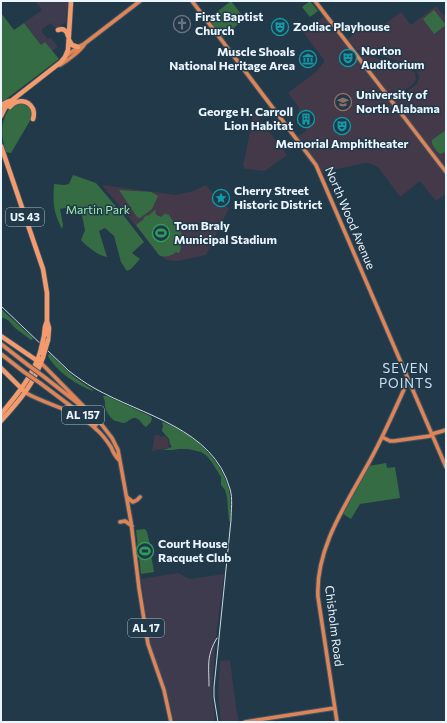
<svg xmlns="http://www.w3.org/2000/svg" width="447" height="723" font-family="Commissioner,sans-serif">
<style>
.industrial{fill:#3d3b4d}
.education{fill:#443949}
.green{fill:#366c43}
.lines{fill:none;stroke-linecap:round;stroke-linejoin:round}
.major-casing{stroke:#425766;stroke-width:5.5}
.highway-casing{stroke:#425766;stroke-width:6}
.major{stroke:#e18455;stroke-width:3.5}
.highway{stroke:#f49b6e;stroke-width:4.5}
.rail{stroke:#ccd9e3;stroke-width:1}
.major-bridge-casing{stroke:#425766;stroke-width:5.5;stroke-linecap:butt}
.highway-bridge-casing{stroke:#425766;stroke-width:6;stroke-linecap:butt}
.major-bridge{stroke:#e18455;stroke-width:3.5}
.highway-bridge{stroke:#f49b6e;stroke-width:4.5}
.labels{text-anchor:middle;stroke-width:3;stroke-linejoin:round;paint-order:stroke}
.shield{fill:#223949;stroke:#aebdc8;stroke-width:1}
.shield-label{font-size:11px;font-weight:bold;fill:#eaf5fe}
.poi-label{font-size:12px;font-weight:bold;fill:#eaf5fe;stroke:#223949;text-anchor:start}
.park-label{font-size:12px;fill:#98ecaa;stroke:#223949}
.street-label{font-size:12px;fill:#eaf5fe;stroke:#223949}
.neighbourhood-label{font-size:13px;letter-spacing:1px;fill:#c7e2f7;stroke:#223949}
</style>
<rect width="100%" height="100%" fill="#223949"/>
<path class="industrial" d="M35 1H68L66 22 56 29 51 23 42 29V32L48 39 51 38 58 47 52 51 45 43 41 45 24 23 42 10Z
M178 573 190 579 224 574 216 636 212 690 215 722H174L167 692 151 646 141 579Z
M230 660 236 707 239 722H221L220 715 218 693 220 661Z"/>
<path class="education" d="M436 6 443 15 446 13V194L436 201 420 181 400 197 378 167 369 163H365L323 172 321 171 318 165 297 137 306 131 307 126 306 123 302 124 297 115 299 113V107L288 93 317 71 324 62V60L303 32 324 16 391 103 417 84 419 77 417 71 405 63 369 52 357 50 348 40V39L365 25 372 33 401 12 411 25Z
M364 55 403 65 411 69 415 73 416 80 412 85 393 99 361 57Z
M254 112 287 155 265 171 245 169 243 166Z
M102 185 176 195 193 191 206 185 219 201 229 208 206 255 178 261 167 260 159 255 128 216Z
M155 435H159L161 437 165 436 168 439 169 448 152 451Z"/>
<path class="green" d="M231 1 245 19 222 37 208 19Z
M310 1 318 11 310 17 302 7Z
M434 10 446 25 434 34 423 19Z
M1 13 14 30 24 23 41 45 45 42 59 59 1 103Z
M20 103 29 105 33 113 31 119 11 153 6 152C1 138 0 118 11 107 14 105 17 104 20 103Z
M446 130V152L440 154C436 151 431 145 432 140Z
M73 175 96 183 124 216 144 242 132 253 140 259 131 269 127 271 121 262 114 236 105 228 99 231 107 257C99 256 86 246 81 240L85 230 81 211 73 206 60 209 63 225 62 229C53 211 53 204 54 184L64 185 69 184Z
M119 190 151 192 158 196 152 209 140 218 137 217Z
M155 210 156 211 155 213 158 216H159L161 217 166 213 167 215 168 214 181 232H180L182 234 176 238C181 243 182 247 179 253L176 252C172 256 164 258 159 255L136 225 144 219 143 218 147 215 148 216Z
M1 309 32 337 33 339 31 340 15 328 8 320 1 317Z
M50 354 74 377 93 390V391C78 386 55 370 48 356V355Z
M103 396H107L150 416 152 418 151 422 146 427C142 425 141 420 136 418 131 417 129 422 124 423 121 423 118 421 115 421 110 418 106 412 105 406 105 402 105 400 103 396Z
M162 422C167 423 171 426 176 428 200 440 222 463 229 490 231 500 231 511 230 521H229L227 497 225 490 221 485V477L213 464 207 456 201 452 188 449H179L172 450H163L172 447 170 444 169 439 162 431 163 426Z
M386 463 387 468 395 467 400 498 360 504 351 519 343 514 369 466Z
M145 529 147 532 152 553 151 554 154 572 141 574 136 530Z"/>
<g class="lines">
<g class="major-casing">
<path id="major" d="M192 1 316 165 446 467
M315 1 446 172
M66 56 80 46 84 44 140 1
M60 65C67 61 80 51 84 45
M1 344 28 365
M1 354 24 372
M41 363 47 369 102 425 112 438 118 450 131 522 139 588 148 644 164 690 171 722
M43 376 84 408
M40 383 96 425
M26 393C49 406 78 410 97 430 103 435 107 441 111 447 113 452 115 456 119 460
M382 437 390 441H394L430 436 432 434 446 430
M127 497 129 499 133 502 137 500 140 497
M120 522 125 521 132 526
M245 722 335 708
M337 722 318 597C315 544 352 496 375 451 386 430 396 407 406 385L409 381"/>
</g>
<g class="highway-casing">
<path id="highway" d="M58 30C64 28 67 31 68 36
M69 40 72 45 78 47
M10 107C16 99 28 99 33 109 34 112 34 116 33 119
M5 108 4 106 1 105 7 102 10 101
M1 116 5 108 11 101 61 62 65 57 68 50 71 1
M1 146 43 269 47 293V321L49 328 48 340
M1 336 39 362
M44 336 45 327 47 321
M1 368 23 390
M1 414C17 395 32 377 40 353
M1 421C20 400 34 384 43 357"/>
</g>
<use href="#major" class="major"/>
<use href="#highway" class="highway"/>
<path class="rail" d="M1 306 69 371C77 377 85 383 94 388 143 416 213 428 230 489 233 499 231 510 231 520L214 687V697L218 722
M209 686C209 666 206 656 217 638"/>
<g class="major-bridge-casing">
<path id="major-bridge" d="M28 365 43 376
M24 372 40 383"/>
</g>
<g class="highway-bridge-casing">
<path id="highway-bridge" d="M40 353 44 336
M43 357 48 340"/>
</g>
<use href="#major-bridge" class="major-bridge"/>
<use href="#highway-bridge" class="highway-bridge"/>
</g>
<defs>
<g id="church-ring" transform="scale(0.9)"><circle r="9.5" fill="#223949" stroke="#6b7280" stroke-width="1.5"/><path d="M-1.2-6h2.4v3.5h3.3v2.4h-3.3V6h-2.4V-.1h-3.3v-2.4h3.3Z" fill="#6b7280"/></g>
<g id="theatre-ring" transform="scale(0.9)"><circle r="9.5" fill="#223949" stroke="#0f9aa8" stroke-width="1.5"/><path d="M-5-5.5Q0-4 5-5.5V0Q5 5 0 6Q-5 5-5 0ZM-3.3-2.5H-1v1.5H-3.3ZM1-2.5H3.3v1.5H1ZM-2.8 1Q0 5.5 2.8 1Z" fill="#0f9aa8"/></g>
<g id="museum-ring" transform="scale(0.9)"><circle r="9.5" fill="#223949" stroke="#0f9aa8" stroke-width="1.5"/><path d="M0-6L6-3V-2H-6V-3ZM-5-1h2V3h-2ZM-1-1h2V3h-2ZM3-1h2V3H3ZM-6 4H6V6H-6Z" fill="#0f9aa8"/></g>
<g id="university-ring" transform="scale(0.9)"><circle r="9.5" fill="#223949" stroke="#8d6e63" stroke-width="1.5"/><path d="M0-5L7-2L0 1L-7-2ZM-4 1L0 2.5L4 1V4Q0 6-4 4Z" fill="#8d6e63"/></g>
<g id="building-ring" transform="scale(0.9)"><circle r="9.5" fill="#223949" stroke="#0f9aa8" stroke-width="1.5"/><path d="M-4-6H4V6H1V3H-1V6H-4ZM-2.5-4.3h1.7v1.8h-1.7ZM.8-4.3h1.7v1.8H.8ZM-2.5-1h1.7V.8h-1.7ZM.8-1h1.7V.8H.8Z" fill="#0f9aa8"/></g>
<g id="sight-ring" transform="scale(0.9)"><circle r="9.5" fill="#223949" stroke="#0f9aa8" stroke-width="1.5"/><path d="M0-6L1.8-2.2L6-1.7L2.9 1.2L3.7 5.4L0 3.3L-3.7 5.4L-2.9 1.2L-6-1.7L-1.8-2.2Z" fill="#0f9aa8"/></g>
<g id="stadium-ring" transform="scale(0.9)"><circle r="9.5" fill="#223949" stroke="#2e9e5b" stroke-width="1.5"/><path d="M0-5a6.5 5 0 1 0 0 10a6.5 5 0 1 0 0-10ZM-3.5-1.8h7v3.6h-7Z" fill="#2e9e5b"/></g>
</defs>
<g fill-rule="evenodd">
<use href="#church-ring" x="182" y="24"/>
<use href="#theatre-ring" x="280" y="27"/>
<use href="#theatre-ring" x="348" y="58"/>
<use href="#museum-ring" x="308" y="59"/>
<use href="#university-ring" x="343" y="102"/>
<use href="#building-ring" x="306" y="119"/>
<use href="#theatre-ring" x="342" y="126"/>
<use href="#sight-ring" x="221" y="198"/>
<use href="#stadium-ring" x="161" y="233"/>
<use href="#stadium-ring" x="145" y="551"/>
</g>
<g class="labels">
<g class="shield">
<rect x="6" y="208" width="38" height="18" rx="3"/>
<rect x="62" y="406" width="42" height="18" rx="3"/>
<rect x="128" y="619" width="36" height="18" rx="3"/>
</g>
<g class="shield-label">
<text x="25" y="221">US 43</text>
<text x="83" y="419">AL 157</text>
<text x="146" y="632">AL 17</text>
</g>
<g class="poi-label">
<text x="195" y="21">First Baptist<tspan x="195" dy="14">Church</tspan></text>
<text x="293" y="31">Zodiac Playhouse</text>
<text x="361" y="55">Norton<tspan x="361" dy="14">Auditorium</tspan></text>
<text x="295" y="56" text-anchor="end">Muscle Shoals<tspan x="295" dy="14">National Heritage Area</tspan></text>
<text x="356" y="99">University of<tspan x="356" dy="14">North Alabama</tspan></text>
<text x="293" y="116" text-anchor="end">George H. Carroll<tspan x="293" dy="14">Lion Habitat</tspan></text>
<text x="342" y="148" text-anchor="middle">Memorial Amphitheater</text>
<text x="234" y="195">Cherry Street<tspan x="234" dy="14">Historic District</tspan></text>
<text x="174" y="230">Tom Braly<tspan x="174" dy="14">Municipal Stadium</tspan></text>
<text x="158" y="548">Court House<tspan x="158" dy="14">Racquet Club</tspan></text>
</g>
<g class="park-label">
<text x="98" y="214">Martin Park</text>
</g>
<g class="street-label">
<text transform="translate(350 218) rotate(67)" y="4">North Wood Avenue</text>
<text transform="translate(334 626) rotate(83)" y="4">Chisholm Road</text>
</g>
<g class="neighbourhood-label">
<text x="406" y="373">SEVEN<tspan x="406" dy="15">POINTS</tspan></text>
</g>
</g>
<rect width="447" height="723" fill="none" stroke="#eaf5fe" stroke-width="4"/>
</svg>
